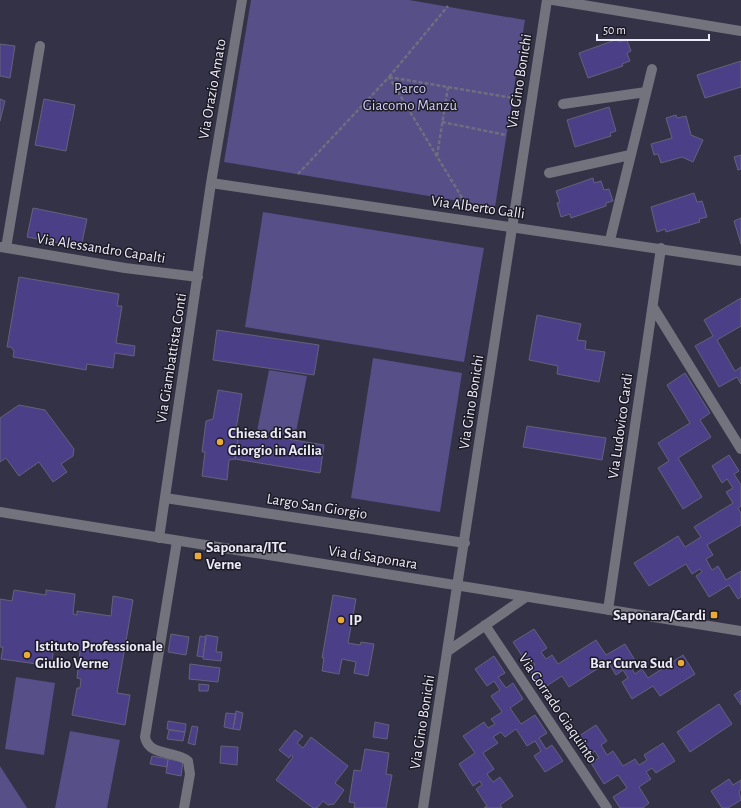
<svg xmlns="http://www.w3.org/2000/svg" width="741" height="808" font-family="'Alegreya Sans',sans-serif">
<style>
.green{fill:#564f88}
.building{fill:#4b4087;stroke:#636279}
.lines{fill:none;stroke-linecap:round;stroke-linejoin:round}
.path{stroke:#6f6d80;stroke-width:2.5;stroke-dasharray:4 2;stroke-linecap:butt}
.minor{stroke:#73737d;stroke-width:10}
.poi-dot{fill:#eaaa38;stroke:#1c1b25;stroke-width:1.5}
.labels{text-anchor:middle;stroke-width:3;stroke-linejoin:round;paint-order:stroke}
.street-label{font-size:15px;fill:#ebeaf8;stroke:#1c1b25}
.park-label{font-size:15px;fill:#d0cdf7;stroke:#1c1b25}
.poi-label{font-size:15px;font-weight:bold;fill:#ebeaf8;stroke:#1c1b25;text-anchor:start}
</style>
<rect width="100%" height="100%" fill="#343247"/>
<path class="green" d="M251 0H409L525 20 495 207 224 162Z
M263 212 484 248 464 362 245 327Z
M373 358 462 373 440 512 351 498Z
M269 370 307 376 295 437 257 431Z
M16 677 55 683 44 755 5 749Z
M70 731 120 740 107 808H55Z
M0 766 27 808H0Z"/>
<path class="building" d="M618 39 619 42 627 40 631 51 627 53 630 61 622 64 623 66 588 78 579 53Z
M0 44 15 46 10 78 0 76Z
M741 61V87L705 98 697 75Z
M0 99 5 101 0 121Z
M44 99 75 105 66 151 35 145Z
M609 107 616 131 610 133 611 136 575 147 567 120Z
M676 115 677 118 686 116 691 135 703 140 693 162 682 157 661 163 658 154 654 155 651 144 672 138 666 118Z
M741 155V169L738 170 734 157Z
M593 178 594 183 601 181 604 190 609 189 613 201 606 203V206L571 218 570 214 561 217 557 203 560 202 556 191Z
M694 193 697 202 702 201 707 217 699 219 700 222 666 232 665 229 657 232 651 207Z
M33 208 87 219 81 247 27 237Z
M741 218V244L734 221Z
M19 277 119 294 117 306H122L116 343 135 346 134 356 115 353 113 368 87 364 86 370 13 357 14 351 11 347H7Z
M741 298V326L717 340 735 371 741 367V384L737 377 719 387 695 346 713 336 704 320Z
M537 315 581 324 577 340 586 341 585 349 605 352 599 382 557 374 558 366 529 360Z
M217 330 319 345 314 375 213 360Z
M685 373 710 413 700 420 711 437 678 458 702 497 683 509 658 468 669 461 658 443 690 423 667 385Z
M218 390 242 394 236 429 239 431 235 459 229 460 227 480 202 476 205 452H202L206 421 213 419Z
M19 405 45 410 74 449 73 456 61 464 67 472 53 482 39 462 19 476 6 458 0 462V418Z
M527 426 606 438 602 460 523 447Z
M239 431 324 445 320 473 235 459Z
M729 455 739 471 734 474 741 485V506L738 508 741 513V525L707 545 713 555 706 559 712 570 718 566 726 580 741 571V597L738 599 729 585 709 597 696 576 702 572 700 569 692 574 686 564 649 586 634 563 678 536 685 547 701 537 694 527 733 503 726 492 733 488 727 479 722 483 712 466Z
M14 590 46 595V590L75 594 73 614 77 615V611L111 616 113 596 133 600 117 693 130 695 125 725 72 715 77 688H80L81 679 77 678 80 651 54 647 51 666 1 659 3 647H0V599L12 601Z
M333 595 356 599 348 643 360 645 361 642 374 644 368 676 354 673 356 662 342 659 339 674 322 671 324 658H322Z
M534 629 547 648 541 652 546 659 552 655 558 664 596 640 606 655 625 644 636 662 630 666 635 674 642 669 648 678 683 655 695 674 660 696 653 686 632 699 622 682 628 678 623 670 616 675 608 662 569 687 562 676 542 689 529 669 535 665 531 659 526 662 513 642Z
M171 634 189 637 186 655 168 652Z
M206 635 218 637 216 652H222L221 661 203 659Z
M200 636 206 637 203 657 197 656Z
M494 656 505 673 498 677 506 688 513 683 523 699 510 708 521 724 535 715 547 733 539 738 546 749 552 745 563 761 545 772 534 756 541 751 535 741 527 746 516 729 505 737 501 732 493 737 498 743 483 753 494 769 487 774 493 782 500 777 513 796 500 805 502 808H484L487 806 476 789 482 785 480 781 473 786 459 764 475 753 463 736 484 722 488 728 495 724 491 719 502 712 491 696 500 690 494 681 487 686 475 669Z
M190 664 220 668 218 682 189 679Z
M199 684 209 685 208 691H199Z
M741 690V705L734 695Z
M719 704 732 724 690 752 677 732Z
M236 711 243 713 240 730 233 729Z
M226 713 236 714 233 729 224 727Z
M168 721 186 724 185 732 167 729Z
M375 722 389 725 387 739 373 737Z
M596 725 607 741 601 745 607 755 613 751 623 766 635 759 639 765 647 760 644 755 663 743 675 761 656 773 652 768 646 772 651 779 639 787 649 803 643 808H620L613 797 627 788 618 775 604 784 591 763 599 758 595 751 587 756 576 738Z
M192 726 198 727 195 745 188 743Z
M169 730 185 732 183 741 167 739Z
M295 730 303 736 297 743 303 748 311 737 348 766 335 783 344 790 334 804 328 805 323 801 317 808H313L276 780 293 757 291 755 289 758 279 750Z
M221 746 238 747 237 765 220 763Z
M365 749 389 753 386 774 392 775 386 808H354L355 803 349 802 354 770 361 771Z
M152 756 168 759 167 767 150 764Z
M168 759 183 762 181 776 166 773Z
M729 779 733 785 741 780V790L739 791 741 800 728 808H722L711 791Z"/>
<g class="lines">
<path class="path" d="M389 77 513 98
M389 77 448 6
M442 122 506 135
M437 156 448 87
M298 174 389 77 467 206"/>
<path class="minor" d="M553 0 741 31
M563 104 646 92
M549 173 630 155
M211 183 741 261
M610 240 652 69
M1 247 125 268 198 277
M6 248 40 46
M653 307 741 449
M165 498 465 543
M0 512 741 631
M159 538 211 183 242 0
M177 541 145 737C149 757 175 750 188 761L190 774 184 808
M608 610 661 248
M485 625 607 808
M448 651 526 597
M423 808 547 0"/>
</g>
<g class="poi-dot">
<circle cx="220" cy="442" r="4"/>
<rect x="194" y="552" width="8" height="8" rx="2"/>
<rect x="710" y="611" width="8" height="8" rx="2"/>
<circle cx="341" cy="620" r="4"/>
<circle cx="27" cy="655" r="4"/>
<circle cx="681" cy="663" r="4"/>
</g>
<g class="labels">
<g class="street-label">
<text transform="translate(519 81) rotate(-81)" y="5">Via Gino Bonichi</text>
<text transform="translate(212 89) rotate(-80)" y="5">Via Orazio Amato</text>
<text transform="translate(478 207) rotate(8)" y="5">Via Alberto Galli</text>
<text transform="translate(101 248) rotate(9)" y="5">Via Alessandro Capalti</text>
<text transform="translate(171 358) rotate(-81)" y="5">Via Giambattista Conti</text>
<text transform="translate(471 402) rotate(-81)" y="5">Via Gino Bonichi</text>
<text transform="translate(620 426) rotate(-82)" y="5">Via Ludovico Cardi</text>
<text transform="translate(317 506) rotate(9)" y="5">Largo San Giorgio</text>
<text transform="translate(373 557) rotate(9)" y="5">Via di Saponara</text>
<text transform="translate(558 708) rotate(56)" y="5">Via Corrado Giaquinto</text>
<text transform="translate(422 722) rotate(-81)" y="5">Via Gino Bonichi</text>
</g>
<g class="park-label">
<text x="410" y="93">Parco<tspan x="410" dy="17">Giacomo Manzù</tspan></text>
</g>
<g class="poi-label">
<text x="228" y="438">Chiesa di San<tspan x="228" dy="17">Giorgio in Acilia</tspan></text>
<text x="206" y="552">Saponara/ITC<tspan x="206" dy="17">Verne</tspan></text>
<text x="706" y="620" text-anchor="end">Saponara/Cardi</text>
<text x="349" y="625">IP</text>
<text x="35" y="651">Istituto Professionale<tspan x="35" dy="17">Giulio Verne</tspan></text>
<text x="673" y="668" text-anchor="end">Bar Curva Sud</text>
</g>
</g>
<path d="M597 34v6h112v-6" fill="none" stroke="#ebeaf8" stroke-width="2"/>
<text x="603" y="34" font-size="12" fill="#ebeaf8" stroke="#1c1b25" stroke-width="3" paint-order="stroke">50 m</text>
</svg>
